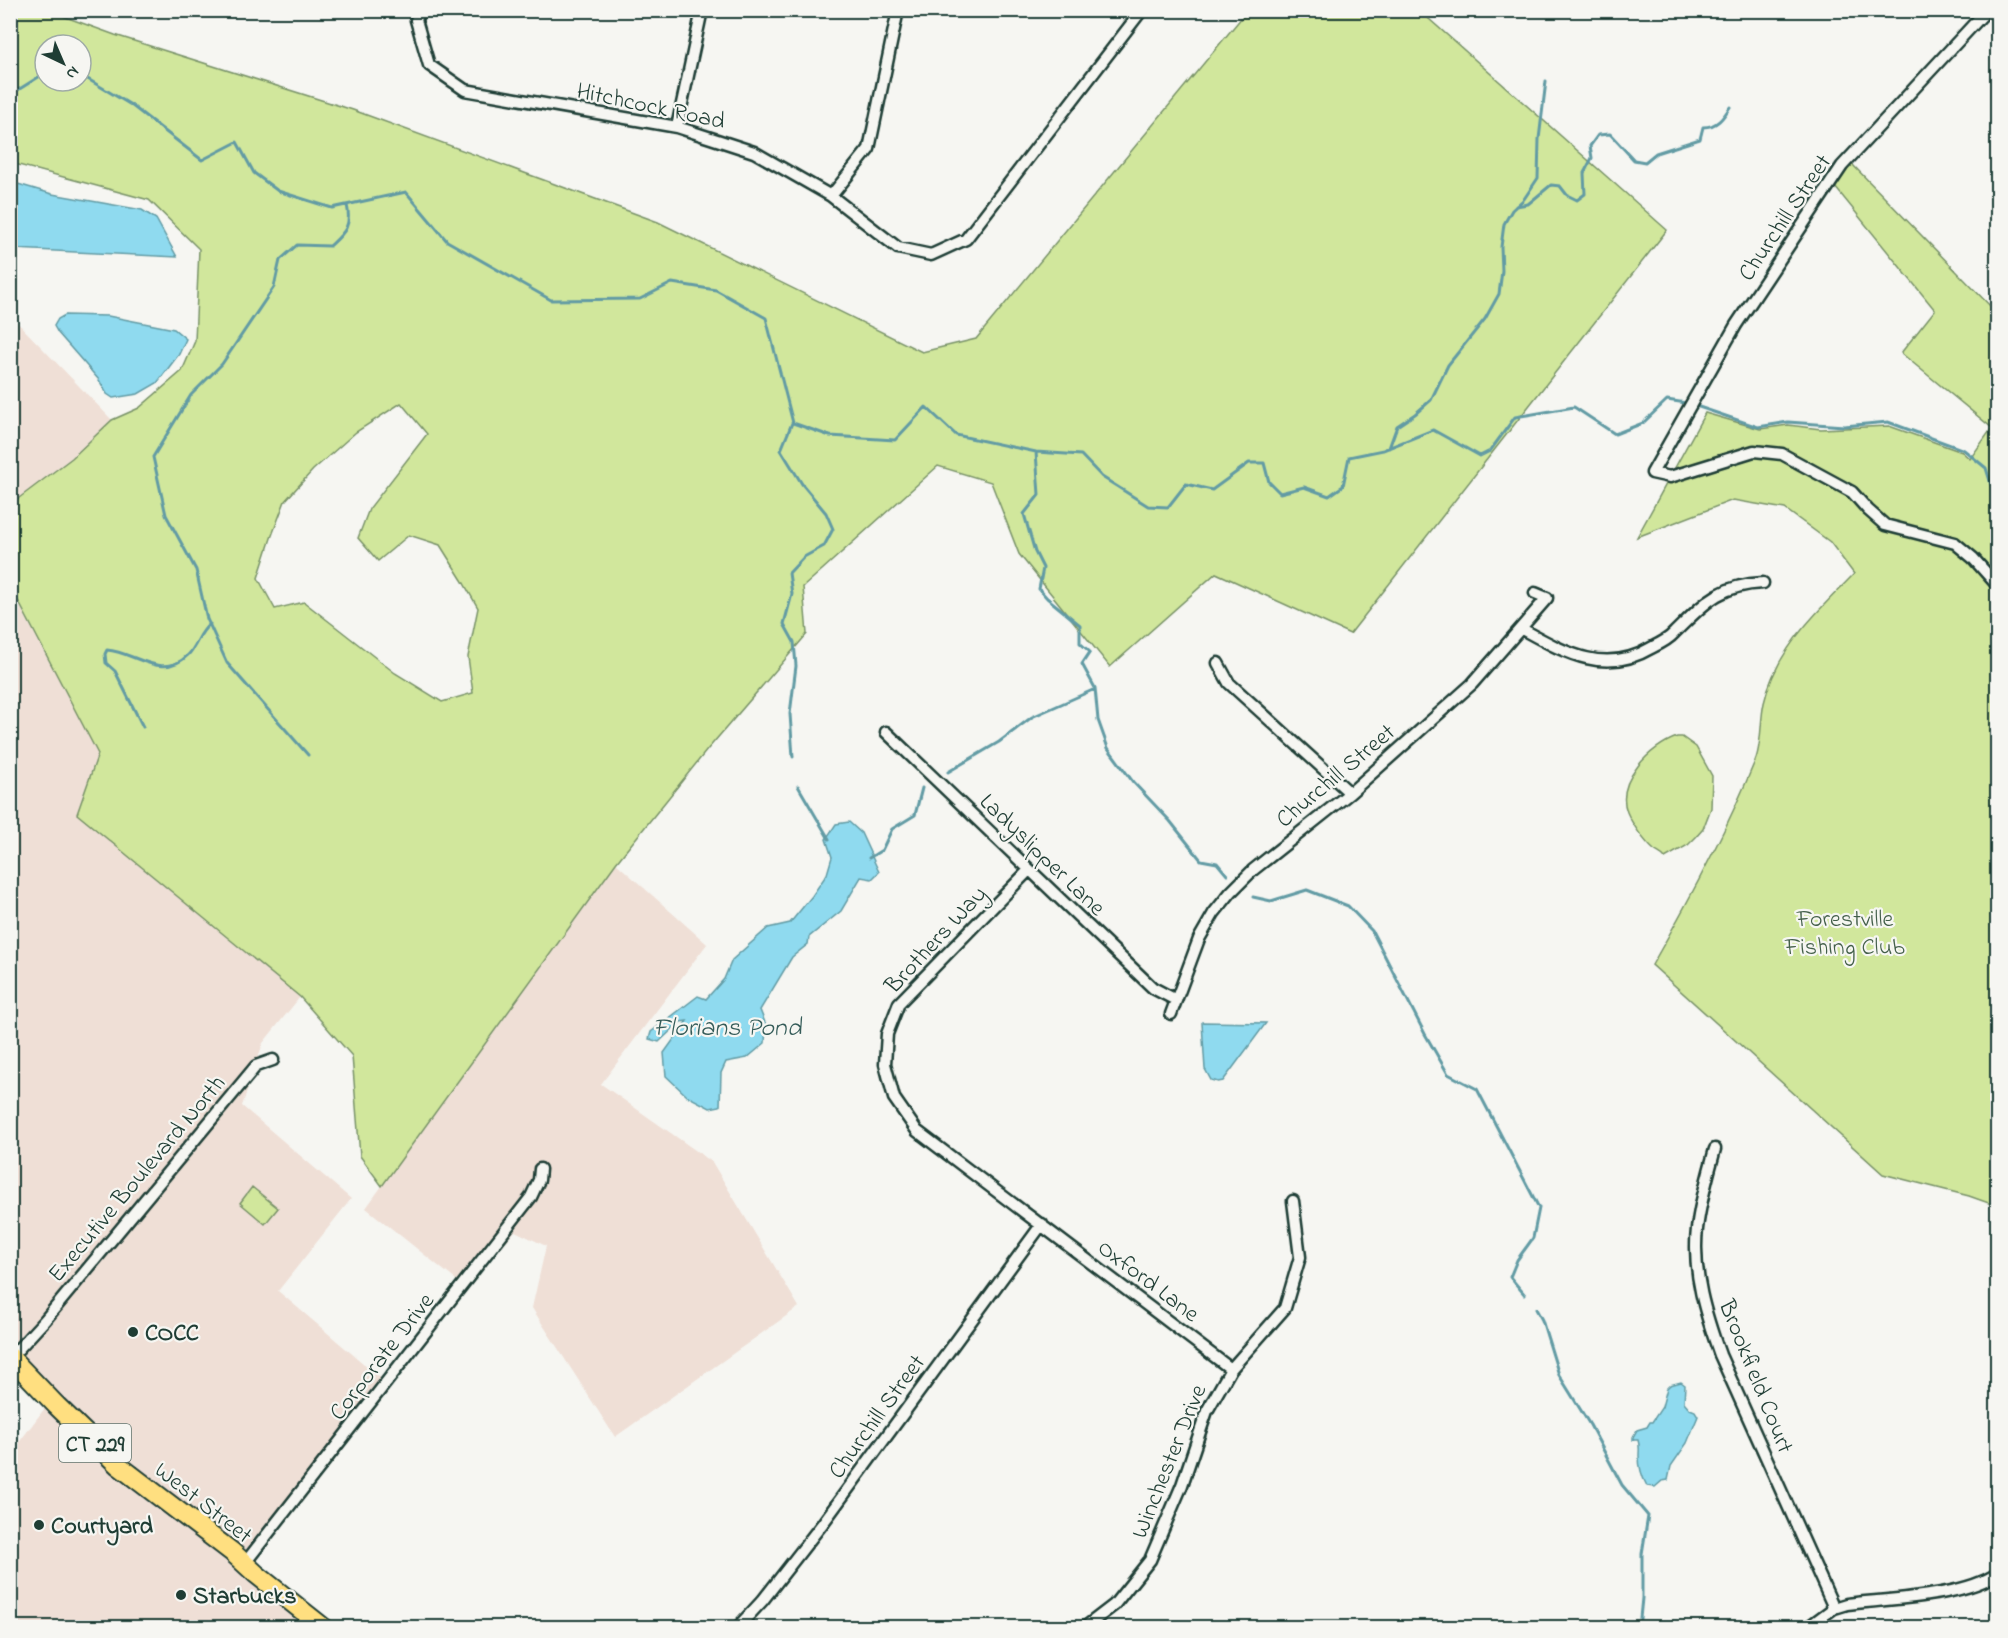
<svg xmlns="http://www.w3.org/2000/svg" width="2008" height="1638" font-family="'Indie Flower',sans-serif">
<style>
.built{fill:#efdfd6}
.green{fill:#d1e79c;stroke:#789268;stroke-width:1.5;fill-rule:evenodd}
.water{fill:#8fdaef;stroke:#629ba4;stroke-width:1.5}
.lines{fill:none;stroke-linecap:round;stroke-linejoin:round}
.stream{stroke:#629ba4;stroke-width:3}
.street-casing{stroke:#1f3d34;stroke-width:15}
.primary-casing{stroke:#1f3d34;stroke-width:22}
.street{stroke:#f6f6f2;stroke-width:10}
.primary{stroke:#ffdf80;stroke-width:18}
.poi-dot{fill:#1f3d34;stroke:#f6f6f2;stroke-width:2}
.labels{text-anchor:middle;stroke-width:4.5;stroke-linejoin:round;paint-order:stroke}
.shield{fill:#f6f6f2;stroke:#60746d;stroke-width:1.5}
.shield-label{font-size:22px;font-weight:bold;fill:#1f3d34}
.street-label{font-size:24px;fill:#1f3d34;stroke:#f6f6f2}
.park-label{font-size:24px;fill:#435f49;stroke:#f6f6f2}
.poi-label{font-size:24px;font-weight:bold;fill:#1f3d34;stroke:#f6f6f2;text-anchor:start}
.water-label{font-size:26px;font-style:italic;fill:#355c59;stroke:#f6f6f2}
</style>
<rect width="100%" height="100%" fill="#f6f6f2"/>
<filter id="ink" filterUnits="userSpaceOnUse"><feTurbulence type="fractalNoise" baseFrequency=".0167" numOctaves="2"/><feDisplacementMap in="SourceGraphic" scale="12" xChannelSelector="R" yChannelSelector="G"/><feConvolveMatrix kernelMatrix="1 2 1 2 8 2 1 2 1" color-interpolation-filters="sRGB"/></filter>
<g filter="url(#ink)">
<path class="built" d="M11 316 112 420 72 458 11 504Z
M10 587 98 754 77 814 300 997 263 1043 242 1106 351 1199 278 1291 384 1381 238 1564 317 1627H11V1453L57 1392 11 1345Z
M616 863 707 944 601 1084 712 1162 799 1307 615 1437 532 1308 546 1246 515 1231 466 1288 366 1208Z"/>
<path class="green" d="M10 11H49L115 35 353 110 658 222 922 352 976 339 1247 11H1420L1667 230 1350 634 1216 573 1110 667 1019 554 991 482 938 466 803 587 807 634 707 750 616 863 382 1186 360 1156 352 1056 300 997 77 814 98 754 11 587V504L72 458 112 420 139 408 182 371 195 341 199 249 149 200 11 163ZM45 45H81V81H45ZM401 403 427 434 369 509 358 538 378 561 409 535 440 545 462 580 478 608 468 657 473 693 442 702 395 673 304 602 275 609 258 578 271 538 285 501 313 470 356 432Z
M1851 163 1997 313V1206L1969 1196 1883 1174 1652 965C1690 899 1726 832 1755 761 1762 745 1760 720 1764 703 1776 649 1818 611 1854 574L1830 542 1785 509 1733 500 1637 537 1705 413 1760 429 1788 425 1821 429 1889 426 1962 452 1970 459 1992 428 1901 353 1935 310 1835 187Z
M1677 737H1682L1696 747 1712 776 1711 808 1703 829 1696 837 1688 845 1665 858C1662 854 1658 853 1654 850 1644 841 1632 824 1627 812 1615 781 1651 746 1677 737Z
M252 1187 278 1208 265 1224 240 1203Z"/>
<path class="water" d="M11 182 52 194 142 210 156 219 177 257 14 249 11 247Z
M65 315 108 316 174 329 186 339 179 354 157 383 138 394 113 398 107 394 99 380 58 333 54 326 58 319Z
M849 822 861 833 879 872 872 879 861 877 841 911 809 937 808 944 792 957 760 1010 766 1025 765 1043 747 1058 726 1062 721 1073 720 1106 710 1108 687 1096 666 1076 664 1053 687 1021 680 1022 659 1042 649 1039 651 1032 698 996 706 999 724 979 732 960 768 928 790 923 812 896 827 874 832 857 826 839 836 824Z
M1202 1023V1022L1266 1023 1223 1081 1218 1082 1211 1080 1205 1069Z
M1681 1382 1685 1385 1684 1402 1690 1409 1695 1411 1698 1416 1687 1443 1671 1466 1668 1480 1662 1481 1655 1487 1647 1486C1642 1477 1639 1466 1639 1456 1639 1450 1640 1446 1638 1440H1633V1437L1637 1430 1647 1427 1650 1422H1652L1662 1407 1667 1388 1670 1385Z"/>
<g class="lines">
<path class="stream" d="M81 75 131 105 202 160 237 142 254 173 278 191 332 208 406 192 447 241 551 300 640 299 672 283 716 290 766 318 793 423 830 436 895 440 926 407 956 435 1036 452 1081 455 1102 477 1148 506 1168 507 1186 484 1212 490 1249 463H1264L1269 482 1280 493 1304 487 1329 496 1343 486 1349 457 1383 450 1433 430 1480 456 1490 451 1515 417 1574 407 1615 434 1643 423 1667 400 1686 403
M10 95 45 73
M1516 206 1528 204 1551 185 1560 186 1567 195 1577 200 1585 194 1584 173 1592 158 1590 146 1598 135 1610 134 1634 160 1645 162 1656 153 1700 139 1703 127C1717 127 1723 118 1730 107
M1696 406 1758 427 1788 422 1844 426 1888 422 1964 450 1986 468 1995 497 1998 500
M792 423 781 450 802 484 826 513 833 529 824 546 804 557 789 573 792 594 784 624 794 642 796 666 790 714 793 757
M1389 448 1397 426 1415 414 1431 400 1448 365 1485 319 1499 294 1502 271 1501 247 1504 224 1512 210 1524 199 1538 178 1539 139 1546 81
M1036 452 1039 495 1024 514 1035 552 1043 568 1039 589 1047 598 1080 625V643L1090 652 1082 664 1095 688 1098 720 1108 748 1133 782 1170 821 1201 860 1217 863 1227 875
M143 727 115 671 106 663 105 654 107 650C135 652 162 681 188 655 197 646 199 632 210 624
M308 755 227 663 207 619 196 570 166 515 153 457 191 395 222 364 274 287 280 260 297 245 330 246C344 233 352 227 347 205
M948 772 999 742 1032 717 1095 689
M798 786 829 839
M869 858 882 850 892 829 915 815 922 788
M1253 897 1271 901 1307 890 1348 906 1372 931 1425 1034 1448 1074 1477 1089 1539 1208 1533 1238 1517 1260 1510 1277 1525 1295
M1536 1309 1542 1320 1559 1375 1590 1425 1622 1485 1648 1516 1642 1554V1598L1639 1628"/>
<g class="street-casing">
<path id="street" d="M420 10 416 20 429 65 465 90 677 127 754 152 831 196 898 248 931 255 966 239 1142 10
M1987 10 1842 166 1736 325 1652 473 1670 477 1754 451 1782 454 1852 492 1868 510 1885 525 1955 543 1973 558 1998 586
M677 127 702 10
M831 196 869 149 898 10
M1522 629C1564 652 1604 676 1651 648 1659 644 1668 640 1674 633 1704 604 1718 585 1763 583
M1218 663 1229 683 1350 793
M886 732 1153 988 1176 1000
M1029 870 899 1003 887 1034 885 1064 894 1098 917 1131 1231 1369
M1171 1014 1199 939 1214 913 1231 892 1253 870 1350 793 1472 684 1547 598 1535 593
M1715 1149C1708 1175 1700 1202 1697 1229 1692 1272 1706 1316 1720 1355L1834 1608
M11 1357 45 1320 256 1066 273 1060
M245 1563 531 1197 539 1180 540 1169
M737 1628 763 1600 823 1523 1042 1224
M1084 1628 1114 1605 1150 1560 1182 1485 1207 1411 1231 1369 1285 1308 1300 1257 1293 1201
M1807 1628 1834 1608 1847 1604C1888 1599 1965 1597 1998 1573"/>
</g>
<g class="primary-casing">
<path id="primary" d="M10 1357 56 1405 118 1465 232 1552 256 1574 324 1628"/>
</g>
<use href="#street" class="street"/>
<use href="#primary" class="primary"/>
</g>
</g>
<g class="poi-dot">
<circle cx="133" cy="1332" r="6"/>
<circle cx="39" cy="1525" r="6"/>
<circle cx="181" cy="1595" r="6"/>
</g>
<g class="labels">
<rect class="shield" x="59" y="1424" width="72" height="38" rx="4.5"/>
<g class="shield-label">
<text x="95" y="1451">CT 229</text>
</g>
<g class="street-label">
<text transform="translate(651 105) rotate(12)" y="8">Hitchcock Road</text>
<text transform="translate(1784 217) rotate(-56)" y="8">Churchill Street</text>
<text transform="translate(1335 775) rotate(-40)" y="8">Churchill Street</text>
<text transform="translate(1043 854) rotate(44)" y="8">Ladyslipper Lane</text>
<text transform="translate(935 939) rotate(-47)" y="8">Brothers Way</text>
<text transform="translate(136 1178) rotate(-50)" y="8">Executive Boulevard North</text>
<text transform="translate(1149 1280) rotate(37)" y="8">Oxford Lane</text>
<text transform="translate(381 1356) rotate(-52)" y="8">Corporate Drive</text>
<text transform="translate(1757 1376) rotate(68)" y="8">Brookfield Court</text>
<text transform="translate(876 1416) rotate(-54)" y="8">Churchill Street</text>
<text transform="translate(1168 1461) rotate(-68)" y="8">Winchester Drive</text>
<text transform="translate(204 1502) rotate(38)" y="8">West Street</text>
</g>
<g class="park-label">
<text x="1845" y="926">Forestville<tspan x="1845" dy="28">Fishing Club</tspan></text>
</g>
<g class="poi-label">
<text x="145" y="1340">COCC</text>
<text x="51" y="1533">Courtyard</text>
<text x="193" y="1603">Starbucks</text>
</g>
<g class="water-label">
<text x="727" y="1035">Florians Pond</text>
</g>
</g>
<rect width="2008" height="1638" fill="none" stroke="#f6f6f2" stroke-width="36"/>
<rect x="18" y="18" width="1972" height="1602" fill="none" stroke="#1f3d34" stroke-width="2" filter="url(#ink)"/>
<g transform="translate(63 63) rotate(136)"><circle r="28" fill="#f6f6f2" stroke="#a0aca6" stroke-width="1.5"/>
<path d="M0-4.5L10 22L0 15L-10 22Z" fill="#1f3d34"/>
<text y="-9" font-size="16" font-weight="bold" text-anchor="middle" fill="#1f3d34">N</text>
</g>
</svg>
